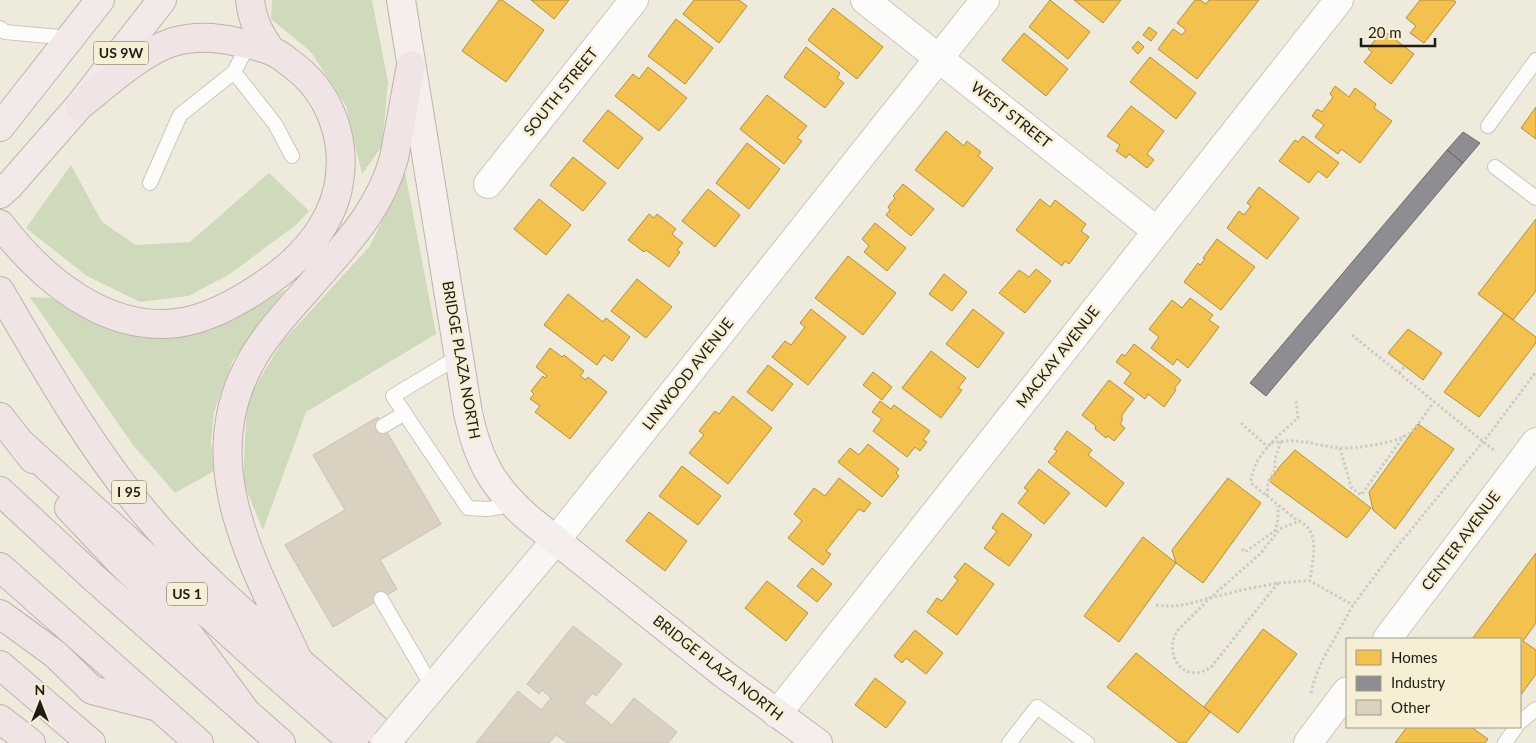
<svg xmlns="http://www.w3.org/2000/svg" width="1536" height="743" font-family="Lato,sans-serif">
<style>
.green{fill:#cfd9bb}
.homes{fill:#f2c14e;stroke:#b2903c}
.industry{fill:#8d8d92;stroke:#6c6b6c}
.building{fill:#dbd1c1;stroke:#c7c2b8}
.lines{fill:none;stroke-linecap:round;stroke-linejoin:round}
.service-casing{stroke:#cac7bd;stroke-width:16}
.minor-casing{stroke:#cac7bd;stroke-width:30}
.tertiary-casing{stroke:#cac7bd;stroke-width:30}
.secondary-casing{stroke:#cac7bd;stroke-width:30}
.primary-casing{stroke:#bfb2ad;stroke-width:30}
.trunk-casing{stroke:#bfb2ad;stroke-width:30}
.motorway-casing{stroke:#bfb2ad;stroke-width:30}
.path{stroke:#cdcbc6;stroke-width:3;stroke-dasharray:2.5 2.5;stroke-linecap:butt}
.service{stroke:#fcfcfa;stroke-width:14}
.minor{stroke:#fcfcfa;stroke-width:28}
.tertiary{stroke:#fcfcfa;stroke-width:28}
.secondary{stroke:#f8f5f3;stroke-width:28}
.primary{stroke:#f5eeed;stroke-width:28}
.trunk{stroke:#f3e9e9;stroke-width:28}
.motorway{stroke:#f1e4e5;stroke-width:28}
.secondary-bridge-casing{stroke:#cac7bd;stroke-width:30;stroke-linecap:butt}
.secondary-bridge{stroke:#f8f5f3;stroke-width:28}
.labels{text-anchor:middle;stroke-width:5;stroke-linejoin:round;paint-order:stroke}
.shield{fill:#f6efd5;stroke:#5f5b4d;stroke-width:1}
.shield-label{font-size:14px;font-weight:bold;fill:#1e1c13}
.street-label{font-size:15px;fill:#1e1c13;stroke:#f6efd5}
</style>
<rect width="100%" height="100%" fill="#eeebdd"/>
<path class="green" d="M272 0H372L388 82 382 146 362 174 346 106 311 52 271 19Z
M71 165 102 222 136 245 190 242 269 173 309 211 297 224 230 274 188 296 140 302 87 276 26 228Z
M405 172 436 334 306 412 263 530 243 482 247 400 282 342 370 246Z
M286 289 233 360 214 412 211 441 214 471 175 493 133 445 30 297 50 298 140 337 222 323Z"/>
<path class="homes" d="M499 0H502L544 30 506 82 462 51Z
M531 0H569L554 19Z
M694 0H739L747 6 719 43 683 14Z
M1050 0 1090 32 1068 59 1029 27Z
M1074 0H1121L1103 23Z
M1195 0H1200L1206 4 1209 0H1259L1197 79 1158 49 1173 29 1182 35 1186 30 1177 23Z
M1420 0H1453L1456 2 1424 43 1410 33 1416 26 1406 18Z
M833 8 883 47 857 79 808 40Z
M676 19 713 48 685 84 648 56Z
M1149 27 1157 33 1151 41 1143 35Z
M1383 30 1414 54 1391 84 1364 62 1372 52 1368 49Z
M1024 33 1068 69 1046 96 1002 60Z
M1138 41 1144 47 1138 54 1132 48Z
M806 47 840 73 837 78 844 83 825 108 784 77Z
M1150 57 1196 93 1176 119 1130 82Z
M648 67 687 98 659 131 615 96 633 74 639 79Z
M1335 86 1349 97 1355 88 1376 104 1374 108 1392 121 1360 163 1341 149 1338 154 1315 137 1324 125 1312 116 1317 109 1322 112 1333 97 1330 94Z
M767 95 807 126 797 138 802 141 784 164 740 129Z
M1131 106 1164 131 1147 154 1154 160 1147 168 1129 154 1126 158 1116 151 1120 145 1107 136Z
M1536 107V139L1521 128Z
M608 110 643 138 618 169 583 141Z
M946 131 964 146 967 141 981 152 978 156 993 168 963 207 915 170Z
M1303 136 1339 163 1327 178 1318 171 1309 183 1279 161 1295 140 1298 142Z
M747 143 780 169 749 209 716 183Z
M573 157 606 183 583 211 550 185Z
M903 184 934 209 911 236 886 215 890 210 888 207 895 198 893 196Z
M1259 187 1299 218 1267 259 1227 228 1239 211 1244 215 1251 206 1247 203Z
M708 189 740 215 715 247 682 221Z
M539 199 571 225 546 255 514 229Z
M1040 199 1050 207 1055 200 1086 224 1081 231 1089 237 1069 264 1065 261 1062 266 1016 230Z
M649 214 654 218 657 214 676 229 672 234 683 243 677 250 680 252 669 267 646 250 644 252 628 240Z
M1536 219V291L1513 320 1478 294Z
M875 223 906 248 887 271 864 252 869 246 862 239Z
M1217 239 1255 267 1221 310 1184 282 1198 263 1200 265 1205 259 1203 258Z
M848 256 896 293 863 335 815 298Z
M1036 269 1051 281 1025 313 999 293 1019 270 1029 277Z
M944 274 967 292 952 311 929 294Z
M637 279 672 307 646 338 611 311Z
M568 294 603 322 606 318 630 337 612 361 604 355 597 365 544 325Z
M1190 298 1213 315 1209 320 1219 327 1188 368 1177 359 1173 365 1151 348 1159 337 1149 329 1172 300 1182 308Z
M811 309 846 337 808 385 772 357 785 341 791 345 805 327 800 323Z
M973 309 1004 333 978 368 946 344Z
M1504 313 1536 337V343L1479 417 1444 392Z
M1408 329 1442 353 1423 380 1388 353Z
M1134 344 1181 380 1174 389 1176 390 1164 407 1148 394 1145 399 1124 383 1131 373 1116 362 1122 354 1125 356Z
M550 348 562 357 564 355 584 371 580 376 586 380 588 377 607 392 570 439 535 412 540 406 530 399 534 394 531 391 543 376 545 378 547 376 536 367Z
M931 351 966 378 958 388 962 390 941 418 902 388Z
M768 365 793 384 772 411 747 392Z
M873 372 892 387 882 400 863 385Z
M1109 380 1134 399 1122 415V421L1120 424 1125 428 1114 441 1108 436 1106 438 1095 429 1096 426 1082 415Z
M733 396 772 428 728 484 689 453 704 435 699 431 715 411 719 414Z
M880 401 891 409 894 405 930 431 923 440 927 442 920 451 915 447 907 457 873 431 882 419 872 412Z
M1418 424 1454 449 1395 529 1373 510 1369 492Z
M1067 431 1092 450 1088 455 1124 483 1106 507 1048 462 1057 451 1054 449Z
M868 444 899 469 896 473 899 476 882 497 838 462 850 448 859 455Z
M1295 450 1371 508 1347 538 1269 481 1281 465Z
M682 466 721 496 698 525 659 496Z
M1039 469 1070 493 1044 524 1018 503 1028 490 1024 488Z
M839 478 871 503 864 512 859 509 826 551 831 554 823 565 788 538 802 521 794 514 814 488 825 496Z
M1228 478 1261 503 1203 583 1176 563 1172 550Z
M649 512 687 541 665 571 626 541Z
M1002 513 1032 535 1009 566 984 548 997 531 992 528Z
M1143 537 1176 563 1119 642 1084 616Z
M1536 553V623L1523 641 1536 650V674L1520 696V639H1472Z
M965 563 994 584 957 635 927 612 937 598 942 601 958 580 954 577Z
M812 568 832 584 817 602 797 586Z
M767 581 808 613 786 641 745 608Z
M1263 629 1297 654 1238 733 1204 707Z
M915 630 943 653 926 674 906 658 902 663 894 656Z
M1136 653 1210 712 1186 743H1179L1107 687Z
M875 678 906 702 886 728 855 705Z
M1407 727H1471L1488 739 1485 743H1395Z"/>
<path class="industry" d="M1463 132 1480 143 1463 163 1447 150Z
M1447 150 1463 163 1266 396 1250 383Z"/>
<path class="building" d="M378 417 441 524 380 560 397 589 333 627 285 545 345 510 313 455Z
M573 626 622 664 596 696 593 693 584 703 612 725 634 698 677 732 668 743H567L556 735 549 743H476L518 691 541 710 551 698 542 690 539 694 527 684Z"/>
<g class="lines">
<g class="service-casing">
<path id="service" d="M0 28 5 32 70 38
M234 72 275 124 292 156
M1488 126 1536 60
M1495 167 1536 198
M150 183 180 115 234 72 248 45
M458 357 393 396 468 508 488 509 513 505
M383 426 405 413
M381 599 433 688
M1520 722 1536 709
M1009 743 1037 707 1087 743
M1505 743 1516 727"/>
</g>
<g class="minor-casing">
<path id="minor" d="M865 0 1157 231
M488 184 634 0
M777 714 1339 0"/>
</g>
<g class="tertiary-casing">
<path id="tertiary" d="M556 540 985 0
M1387 639 1536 442
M1308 743 1347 691"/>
</g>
<g class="secondary-casing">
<path id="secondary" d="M406 719 556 540"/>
</g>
<g class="primary-casing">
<path id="primary" d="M401 0 468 413C478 460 492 486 528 518L725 675 818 743"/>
</g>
<g class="trunk-casing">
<path id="trunk" d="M0 127 100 0
M0 194 9 186 79 106 162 0"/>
</g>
<g class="motorway-casing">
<path id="motorway" d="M250 0C252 19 259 35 271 50
M0 224C41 278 105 332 177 323 209 319 240 301 266 283 299 261 329 229 338 188 348 141 330 91 290 63 284 58 276 52 269 50 259 46 248 44 237 42 216 37 194 36 173 42 141 52 106 85 79 106
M0 291C47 372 94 454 155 525 197 573 247 616 295 658 328 686 360 715 392 743
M0 417 33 459
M22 444 259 660 354 743
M0 491 94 578 281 743
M69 508 119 561 173 613 246 712
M0 567 199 743
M0 614 55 654 92 690 154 706
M298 660C256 568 195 468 248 367 264 335 291 308 315 280 348 242 380 209 394 158L411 65
M0 665 91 743
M0 719 31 743"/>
</g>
<path class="path" d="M1352 335 1496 452
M1399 373 1405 366
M1296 401 1298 418C1279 435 1252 456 1251 483L1298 521
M1241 423 1268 447
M1271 443C1301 437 1312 445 1340 448 1355 449 1394 443 1407 435 1418 427 1426 412 1434 402
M1340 448 1351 487 1361 495 1404 436
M1267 496 1268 482 1275 470V459L1281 441
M1275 532 1278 519V506
M1242 549 1245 552 1276 530
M1278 583 1212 666C1186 687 1161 655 1178 630L1210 598 1260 554 1280 529 1299 521C1322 532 1312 560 1310 581
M1156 605C1177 608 1189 604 1210 598 1241 590 1277 581 1310 581L1353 605
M1311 693 1314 681 1322 661 1353 605 1392 553 1491 432 1536 372"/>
<use href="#service" class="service"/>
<use href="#minor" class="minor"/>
<use href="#tertiary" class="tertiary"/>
<use href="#secondary" class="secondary"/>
<use href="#primary" class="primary"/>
<use href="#trunk" class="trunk"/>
<use href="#motorway" class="motorway"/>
<g class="secondary-bridge-casing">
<path id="secondary-bridge" d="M386 743 406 719"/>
</g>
<use href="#secondary-bridge" class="secondary-bridge"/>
</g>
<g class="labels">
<g class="shield">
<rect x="93.5" y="41.5" width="55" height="23" rx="4"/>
<rect x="111.5" y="480.5" width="35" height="23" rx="4"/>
<rect x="167" y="582.5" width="40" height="23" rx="4"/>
</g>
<g class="shield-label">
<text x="121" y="58">US 9W</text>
<text x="129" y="497">I 95</text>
<text x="187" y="599">US 1</text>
</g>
<g class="street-label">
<text transform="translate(561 92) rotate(-51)" y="5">SOUTH STREET</text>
<text transform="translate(1011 115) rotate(38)" y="5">WEST STREET</text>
<text transform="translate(1058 357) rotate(-52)" y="5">MACKAY AVENUE</text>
<text transform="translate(461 360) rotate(80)" y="5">BRIDGE PLAZA NORTH</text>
<text transform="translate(688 374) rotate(-52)" y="5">LINWOOD AVENUE</text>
<text transform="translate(1461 541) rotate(-53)" y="5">CENTER AVENUE</text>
<text transform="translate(718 668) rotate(38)" y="5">BRIDGE PLAZA NORTH</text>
</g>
</g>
<rect x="1346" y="638" width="175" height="90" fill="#f6efd5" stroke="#a09b87"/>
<rect x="1356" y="650" width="25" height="15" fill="#f2c14e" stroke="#a09b87"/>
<text x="1391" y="663" font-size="15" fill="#1e1c13">Homes</text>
<rect x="1356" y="676" width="25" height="15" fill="#8d8d92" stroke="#a09b87"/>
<text x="1391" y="688" font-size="15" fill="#1e1c13">Industry</text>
<rect x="1356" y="700" width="25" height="15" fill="#dbd1c1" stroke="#a09b87"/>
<text x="1391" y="713" font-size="15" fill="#1e1c13">Other</text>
<g transform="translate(40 703)" stroke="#f6efd5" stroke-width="4" paint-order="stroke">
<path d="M0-4L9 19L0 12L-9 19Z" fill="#1e1c13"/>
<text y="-8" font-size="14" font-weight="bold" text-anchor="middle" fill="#1e1c13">N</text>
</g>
<path d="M1361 38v8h74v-8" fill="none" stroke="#1e1c13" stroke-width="2.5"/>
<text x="1368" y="38" font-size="15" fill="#1e1c13" stroke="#f6efd5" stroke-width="4" paint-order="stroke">20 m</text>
</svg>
